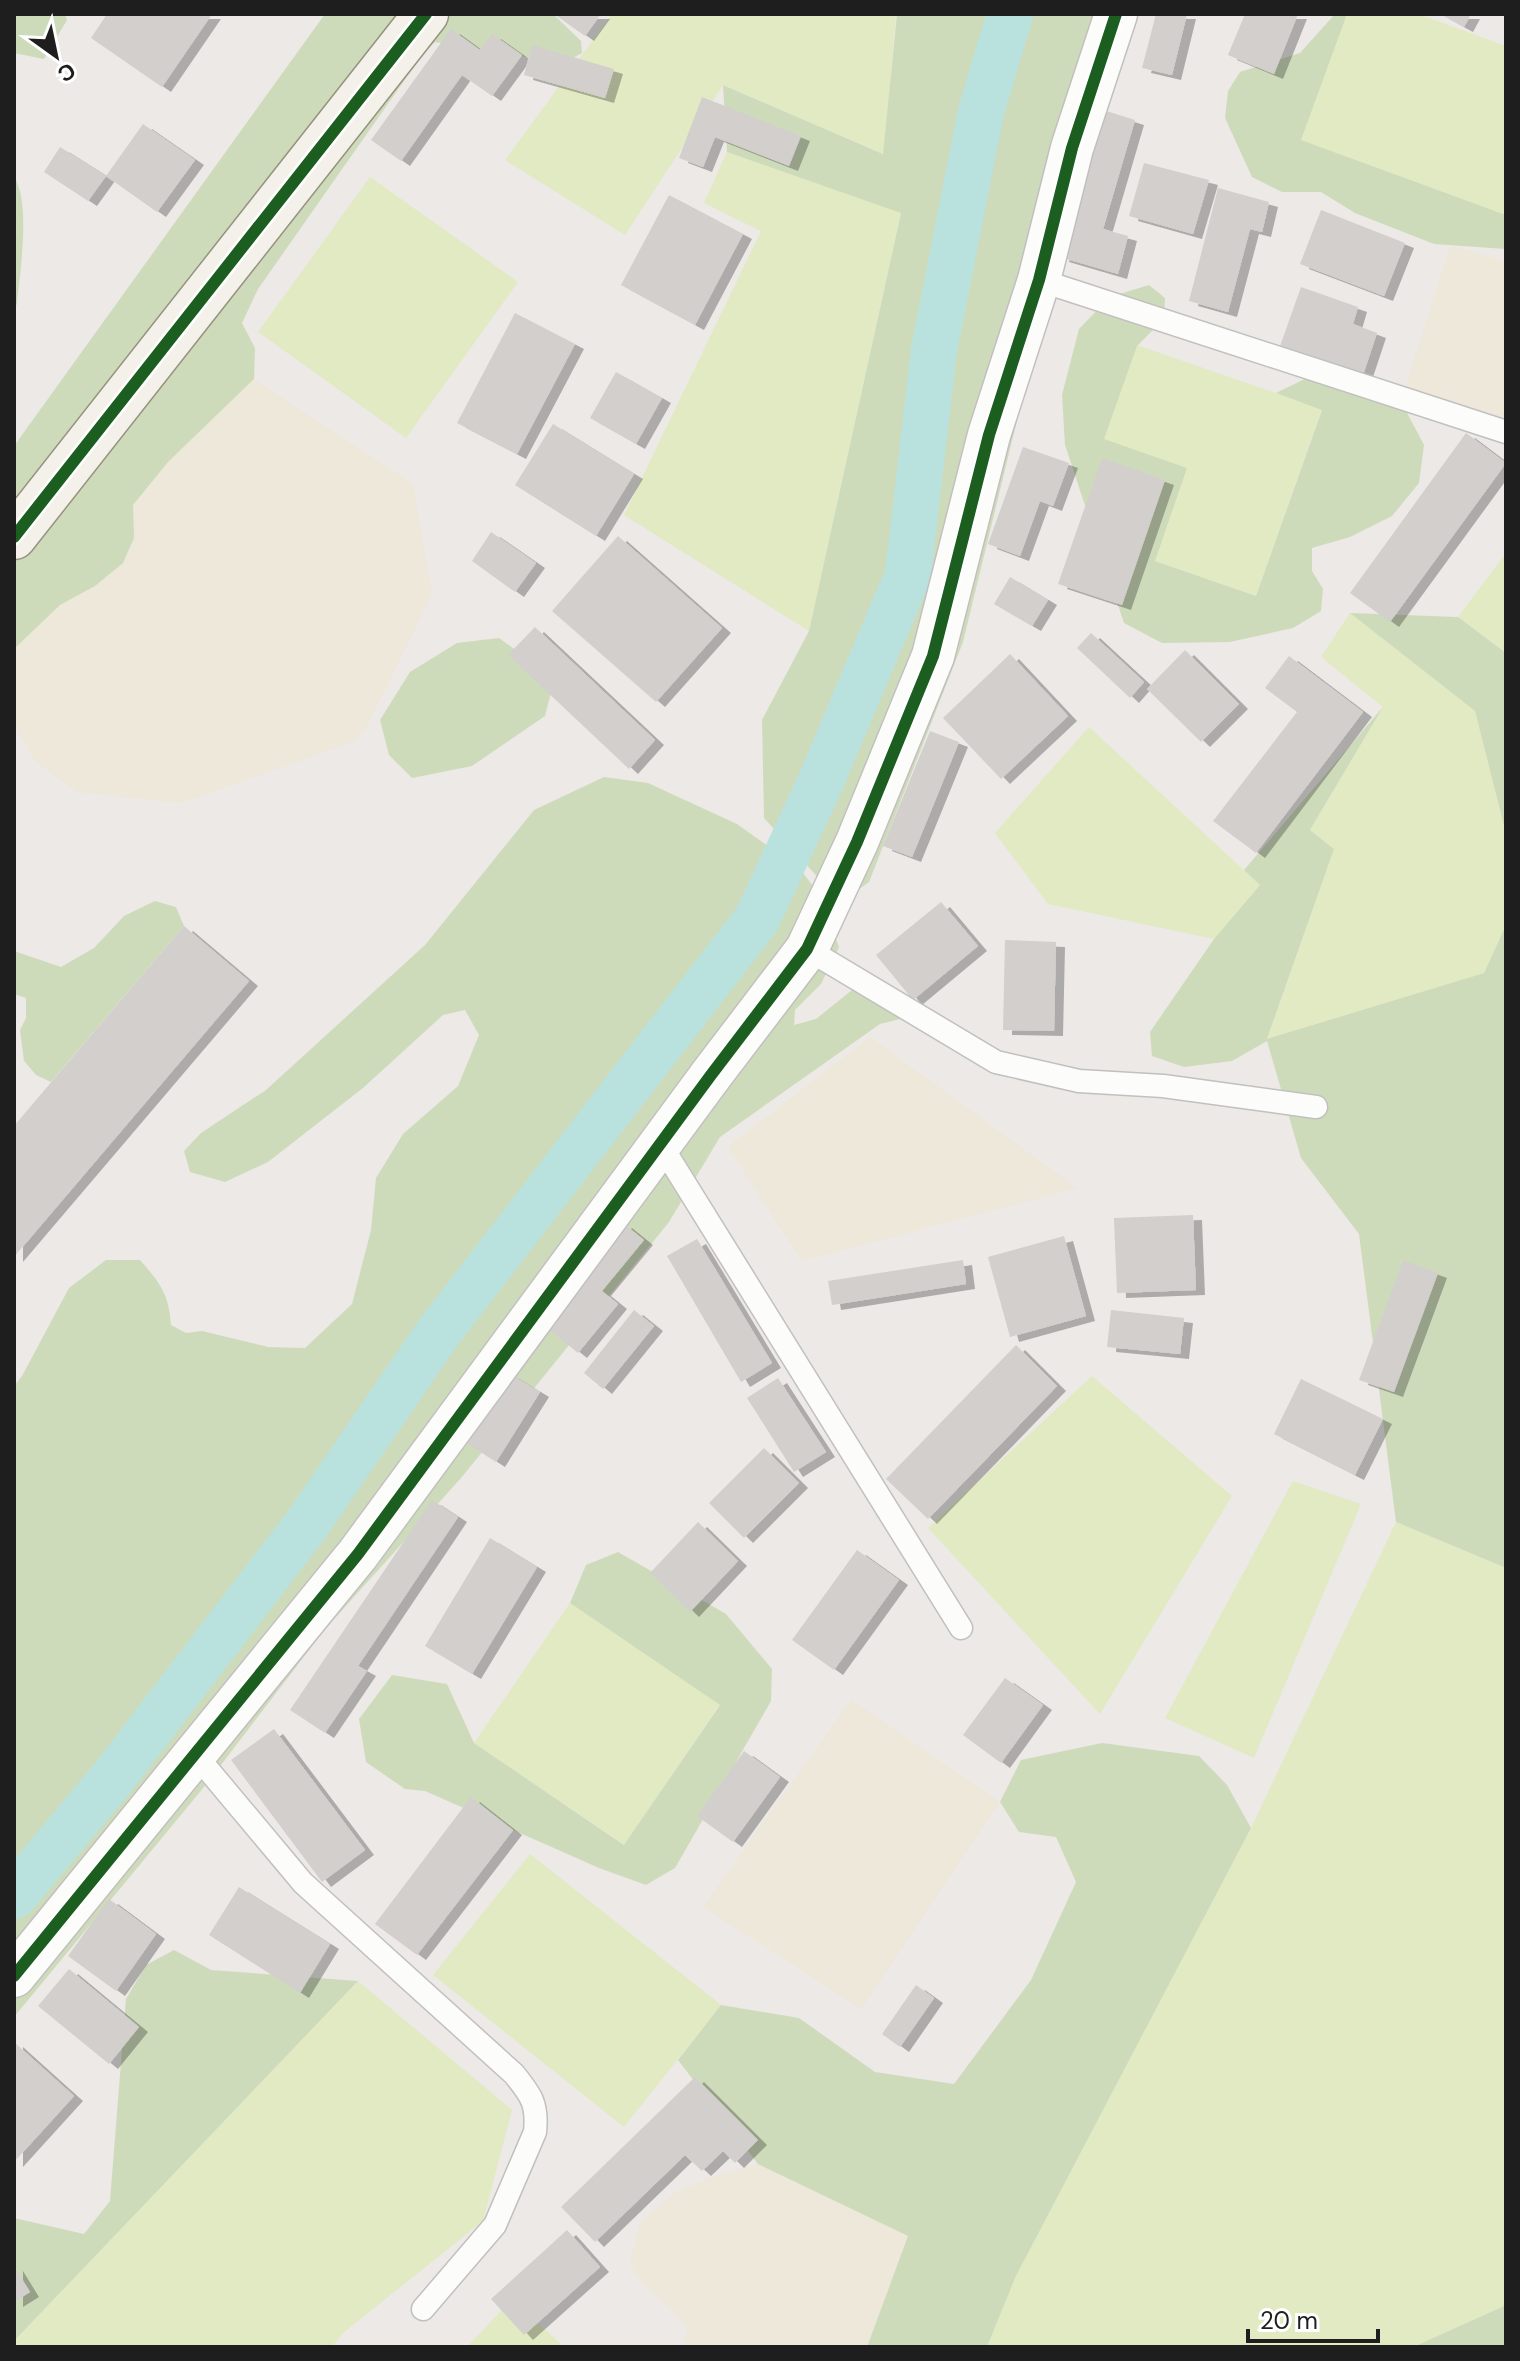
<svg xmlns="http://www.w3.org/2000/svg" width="1520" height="2361" font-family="'DM Sans',sans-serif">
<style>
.farmland{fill:#ede8d9}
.grass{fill:#e2eac4}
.forest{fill:#cedbbb}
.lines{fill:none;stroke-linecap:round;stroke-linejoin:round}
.canal{stroke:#b9e1de;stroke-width:46}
.building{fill:#d3cfcd;filter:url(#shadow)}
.lane-casing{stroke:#c2c0bf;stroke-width:25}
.street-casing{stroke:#c2c0bf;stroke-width:45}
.secondary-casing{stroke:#97927e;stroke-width:47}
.lane{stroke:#fcfcfb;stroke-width:22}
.street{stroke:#fcfcfb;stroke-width:42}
.secondary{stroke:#f3f1ea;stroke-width:44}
.cycleway-casing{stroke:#fff;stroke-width:17}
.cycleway{stroke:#1b5e20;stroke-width:12}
</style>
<defs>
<filter id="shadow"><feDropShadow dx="9" dy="5" stdDeviation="0" flood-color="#0004"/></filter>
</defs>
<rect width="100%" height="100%" fill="#ece9e6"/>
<path class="farmland" d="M1450 246 1506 261V418L1405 389Z
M254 379 413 484 432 594 366 728 353 742 181 803 77 792 35 761 14 724V649L60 605 95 586 134 538 133 505 168 462Z
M870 1037 1077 1188 802 1261 728 1147Z
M851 1700 1000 1802 861 2009 703 1907Z
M758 2164 908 2236 867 2347H683L688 2330 672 2310 642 2282 630 2264 640 2223 676 2192 711 2177Z"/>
<path class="grass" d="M612 14H896L884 154 723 85 625 235 505 160Z
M1347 14H1418L1506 46V215L1300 140Z
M727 152 901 212 809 631 624 515 761 231 704 203Z
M370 177 518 282 406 438 258 332Z
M1137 345 1322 409 1256 596 1155 561 1103 439Z
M1506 553V653L1458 617Z
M1350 613 1475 711 1506 834V925L1484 973 1267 1040 1334 849 1310 830 1383 707 1321 657Z
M1089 727 1260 885 1214 939 1048 904 995 833Z
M1092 1376 1232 1496 1100 1714 928 1528Z
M1293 1481 1361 1504 1254 1758 1165 1718Z
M1396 1522 1506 1568V2303L1502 2307 1413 2347H987L1016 2276 1251 1828Z
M570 1603 720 1704 625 1845 474 1743Z
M530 1854 721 2005 624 2127 433 1975Z
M358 1981 512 2110 483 2221 343 2333 332 2347H14V2341Z
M512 2299 564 2347H467Z"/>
<path class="forest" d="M14 14H65L67 20 44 59 14 53Z
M325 14H553L581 41 582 53 564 63 435 42 425 51 258 289 242 323 255 348 254 379 168 462 133 505 134 538 123 563 95 586 60 605 14 649V446Z
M897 14H1116L963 642 869 882 852 894 823 883 764 818 762 720 809 631 901 213 727 152 723 85 883 154Z
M1335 14H1347L1301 140 1506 215V249L1434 244 1355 213 1321 192H1282L1252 177 1225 118 1228 91 1240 72 1300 53Z
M14 177C31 200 20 274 17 303L14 312Z
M1149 285 1165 298 1164 319 1137 346 1104 439 1187 468 1155 561 1256 596 1322 410 1276 393 1311 376 1405 409 1424 445 1419 483 1392 516 1350 537 1312 548V571L1323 589 1321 611 1293 628 1230 642 1162 643 1124 623 1065 445 1062 395 1079 329 1110 297Z
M1350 613 1458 617 1506 653V834L1475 711Z
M499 638 543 670 552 688 545 716 472 766 412 778 389 755 380 720 410 672 457 643Z
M1383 707 1310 830 1334 849 1267 1039 1484 973 1506 925V1568L1396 1522 1359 1234 1301 1158 1267 1041 1232 1061 1184 1067 1152 1056 1150 1032 1214 939 1260 885 1244 870Z
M604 777 648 783 737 824 800 869 819 894 839 947 821 984 795 1010 794 1025 816 1019 867 978 905 999 900 1019 880 1024 720 1137 669 1222 461 1478 326 1628 204 1787 14 2017V1386L22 1376 69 1288 106 1260H140C160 1283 169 1294 171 1325L186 1333 202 1331 268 1347 305 1348 352 1304 371 1230 376 1178 403 1134 458 1086 479 1035 465 1010 443 1015 363 1088 268 1162 225 1182 190 1172 184 1151 201 1133 266 1090 425 945 534 810Z
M155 901 176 907 184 926 51 1082 36 1075 24 1061 20 1030 26 1018V998L14 994V951L61 967 94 948 124 916Z
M618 1552 726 1614 772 1669 771 1701 675 1868 646 1885 599 1868 425 1791 405 1789 366 1762 359 1719 392 1675 447 1684 474 1743 624 1845 720 1705 570 1603 586 1565Z
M1102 1743 1199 1756 1227 1785 1251 1828 1016 2276 987 2347H867L908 2236 758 2164 678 2060 721 2005 799 2018 875 2072 954 2084 1031 1980 1076 1882 1056 1837 1019 1832 1000 1802 1021 1760Z
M174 1950 211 1970 358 1981 14 2341V2218L84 2234 110 2201 126 1999 146 1965Z
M1506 2303V2347H1413L1502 2307Z"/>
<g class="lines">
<path class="canal" d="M14 1896 115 1775 307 1524 438 1333 757 919 821 781 908 575 934 350 981 112 1010 14"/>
</g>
<path class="building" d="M107 14H212L162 87 91 38Z
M554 14H601L585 36Z
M1156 14H1187L1172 75 1142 68Z
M1245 14H1298L1274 74 1228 55Z
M1440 14H1471L1464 27Z
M451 29 480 50 492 34 522 55 492 96 462 75 401 161 371 140Z
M532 45 614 69 605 98 524 75Z
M702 97 801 136 789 166 715 137 703 167 679 158Z
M1103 110 1135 120 1103 229 1128 236 1118 274 1060 257Z
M143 124 195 160 157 212 106 176Z
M60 147 106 176 88 201 44 172Z
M1144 163 1209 180 1193 234 1129 216Z
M1218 188 1269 202 1262 232 1250 229 1228 312 1189 301Z
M669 195 743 234 695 325 621 285Z
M1321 210 1405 243 1384 296 1300 264Z
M1301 287 1358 307 1353 324 1377 333 1362 378 1279 349Z
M515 313 575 344 517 454 457 423Z
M616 372 662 398 636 444 590 418Z
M553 424 634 474 596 536 515 485Z
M1466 433 1506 463 1390 622 1350 593Z
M1023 447 1069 463 1053 506 1040 501 1020 556 988 544Z
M1102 458 1165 480 1122 605 1058 584Z
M491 532 536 563 515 592 472 561Z
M618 536 722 628 656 702 552 611Z
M1010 577 1048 600 1032 626 994 604Z
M535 627 655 740 629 769 508 655Z
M1091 633 1144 682 1130 698 1077 648Z
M1185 650 1239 704 1201 742 1147 689Z
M1010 654 1068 716 1001 779 943 718Z
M1289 656 1363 712 1256 853 1213 821 1297 712 1265 688Z
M930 731 959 742 912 857 883 846Z
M941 902 978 946 913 1000 876 955Z
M184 926 249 981 14 1257V1126Z
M1005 940 1056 942 1054 1031 1003 1030Z
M1193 1215 1196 1290 1117 1293 1114 1218Z
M623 1223 644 1240 602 1291 618 1304 578 1353 541 1323Z
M1064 1236 1086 1316 1010 1337 988 1257Z
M697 1239 772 1363 741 1382 667 1256Z
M963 1260 966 1284 832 1305 828 1281Z
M1403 1260 1438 1273 1394 1392 1359 1380Z
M634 1310 654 1326 603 1389 584 1373Z
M1111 1310 1184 1318 1180 1354 1107 1347Z
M1016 1345 1057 1386 928 1519 886 1479Z
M509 1373 540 1392 496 1462 465 1442Z
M778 1378 826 1452 794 1472 747 1398Z
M1301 1379 1383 1419 1355 1475 1274 1434Z
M764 1448 799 1483 744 1538 709 1503Z
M432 1500 458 1517 358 1666 367 1671 325 1733 290 1710Z
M698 1522 738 1561 690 1612 650 1573Z
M490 1538 537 1567 472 1674 425 1646Z
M857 1550 899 1580 834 1670 792 1640Z
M1005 1678 1043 1705 1001 1763 963 1735Z
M274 1729 365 1850 322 1882 231 1760Z
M744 1751 780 1777 733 1842 697 1816Z
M471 1797 513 1830 417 1955 375 1924Z
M239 1887 330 1944 300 1993 209 1935Z
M109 1899 156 1934 116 1991 68 1956Z
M69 1969 139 2027 109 2064 38 2006Z
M916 1985 934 1998 900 2047 882 2034Z
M14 2042 74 2096 14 2162Z
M695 2077 758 2140 735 2163 723 2151 702 2171 685 2155 595 2242 561 2207Z
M567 2230 600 2267 524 2335 491 2299Z
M14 2266 30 2292 14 2302Z"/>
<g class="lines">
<g class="lane-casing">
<path id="lane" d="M1039 280 1506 432
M807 949 996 1062 1079 1081 1163 1086 1316 1107
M661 1145 961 1628
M195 1754 303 1883 514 2074C531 2095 538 2104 535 2132L495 2225 423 2309"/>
</g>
<g class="street-casing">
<path id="street" d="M14 1976 358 1554 711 1075 807 949 857 842 933 656 989 435 1039 280 1072 148 1116 14"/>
</g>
<g class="secondary-casing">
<path id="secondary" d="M14 537 426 14"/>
</g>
<use href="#lane" class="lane"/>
<use href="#street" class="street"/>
<use href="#secondary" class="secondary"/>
<g class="cycleway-casing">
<path id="cycleway" d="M14 537 426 14
M14 1976 358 1554 711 1075 807 949 857 842 933 656 989 435 1039 280 1072 148 1116 14"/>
</g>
<use href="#cycleway" class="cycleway"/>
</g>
<rect width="1520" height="2361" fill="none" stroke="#1e1e1e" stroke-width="32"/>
<g transform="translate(56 56) rotate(147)" stroke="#ffffff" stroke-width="6" paint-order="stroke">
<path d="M0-6L14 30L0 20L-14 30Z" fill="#1e1e1e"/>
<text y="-12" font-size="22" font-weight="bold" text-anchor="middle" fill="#1e1e1e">С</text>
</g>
<path d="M1248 2329v12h130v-12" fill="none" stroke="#1e1e1e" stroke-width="4"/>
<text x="1260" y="2329" font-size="24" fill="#1e1e1e" stroke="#ffffff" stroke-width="6" paint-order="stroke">20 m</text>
</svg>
